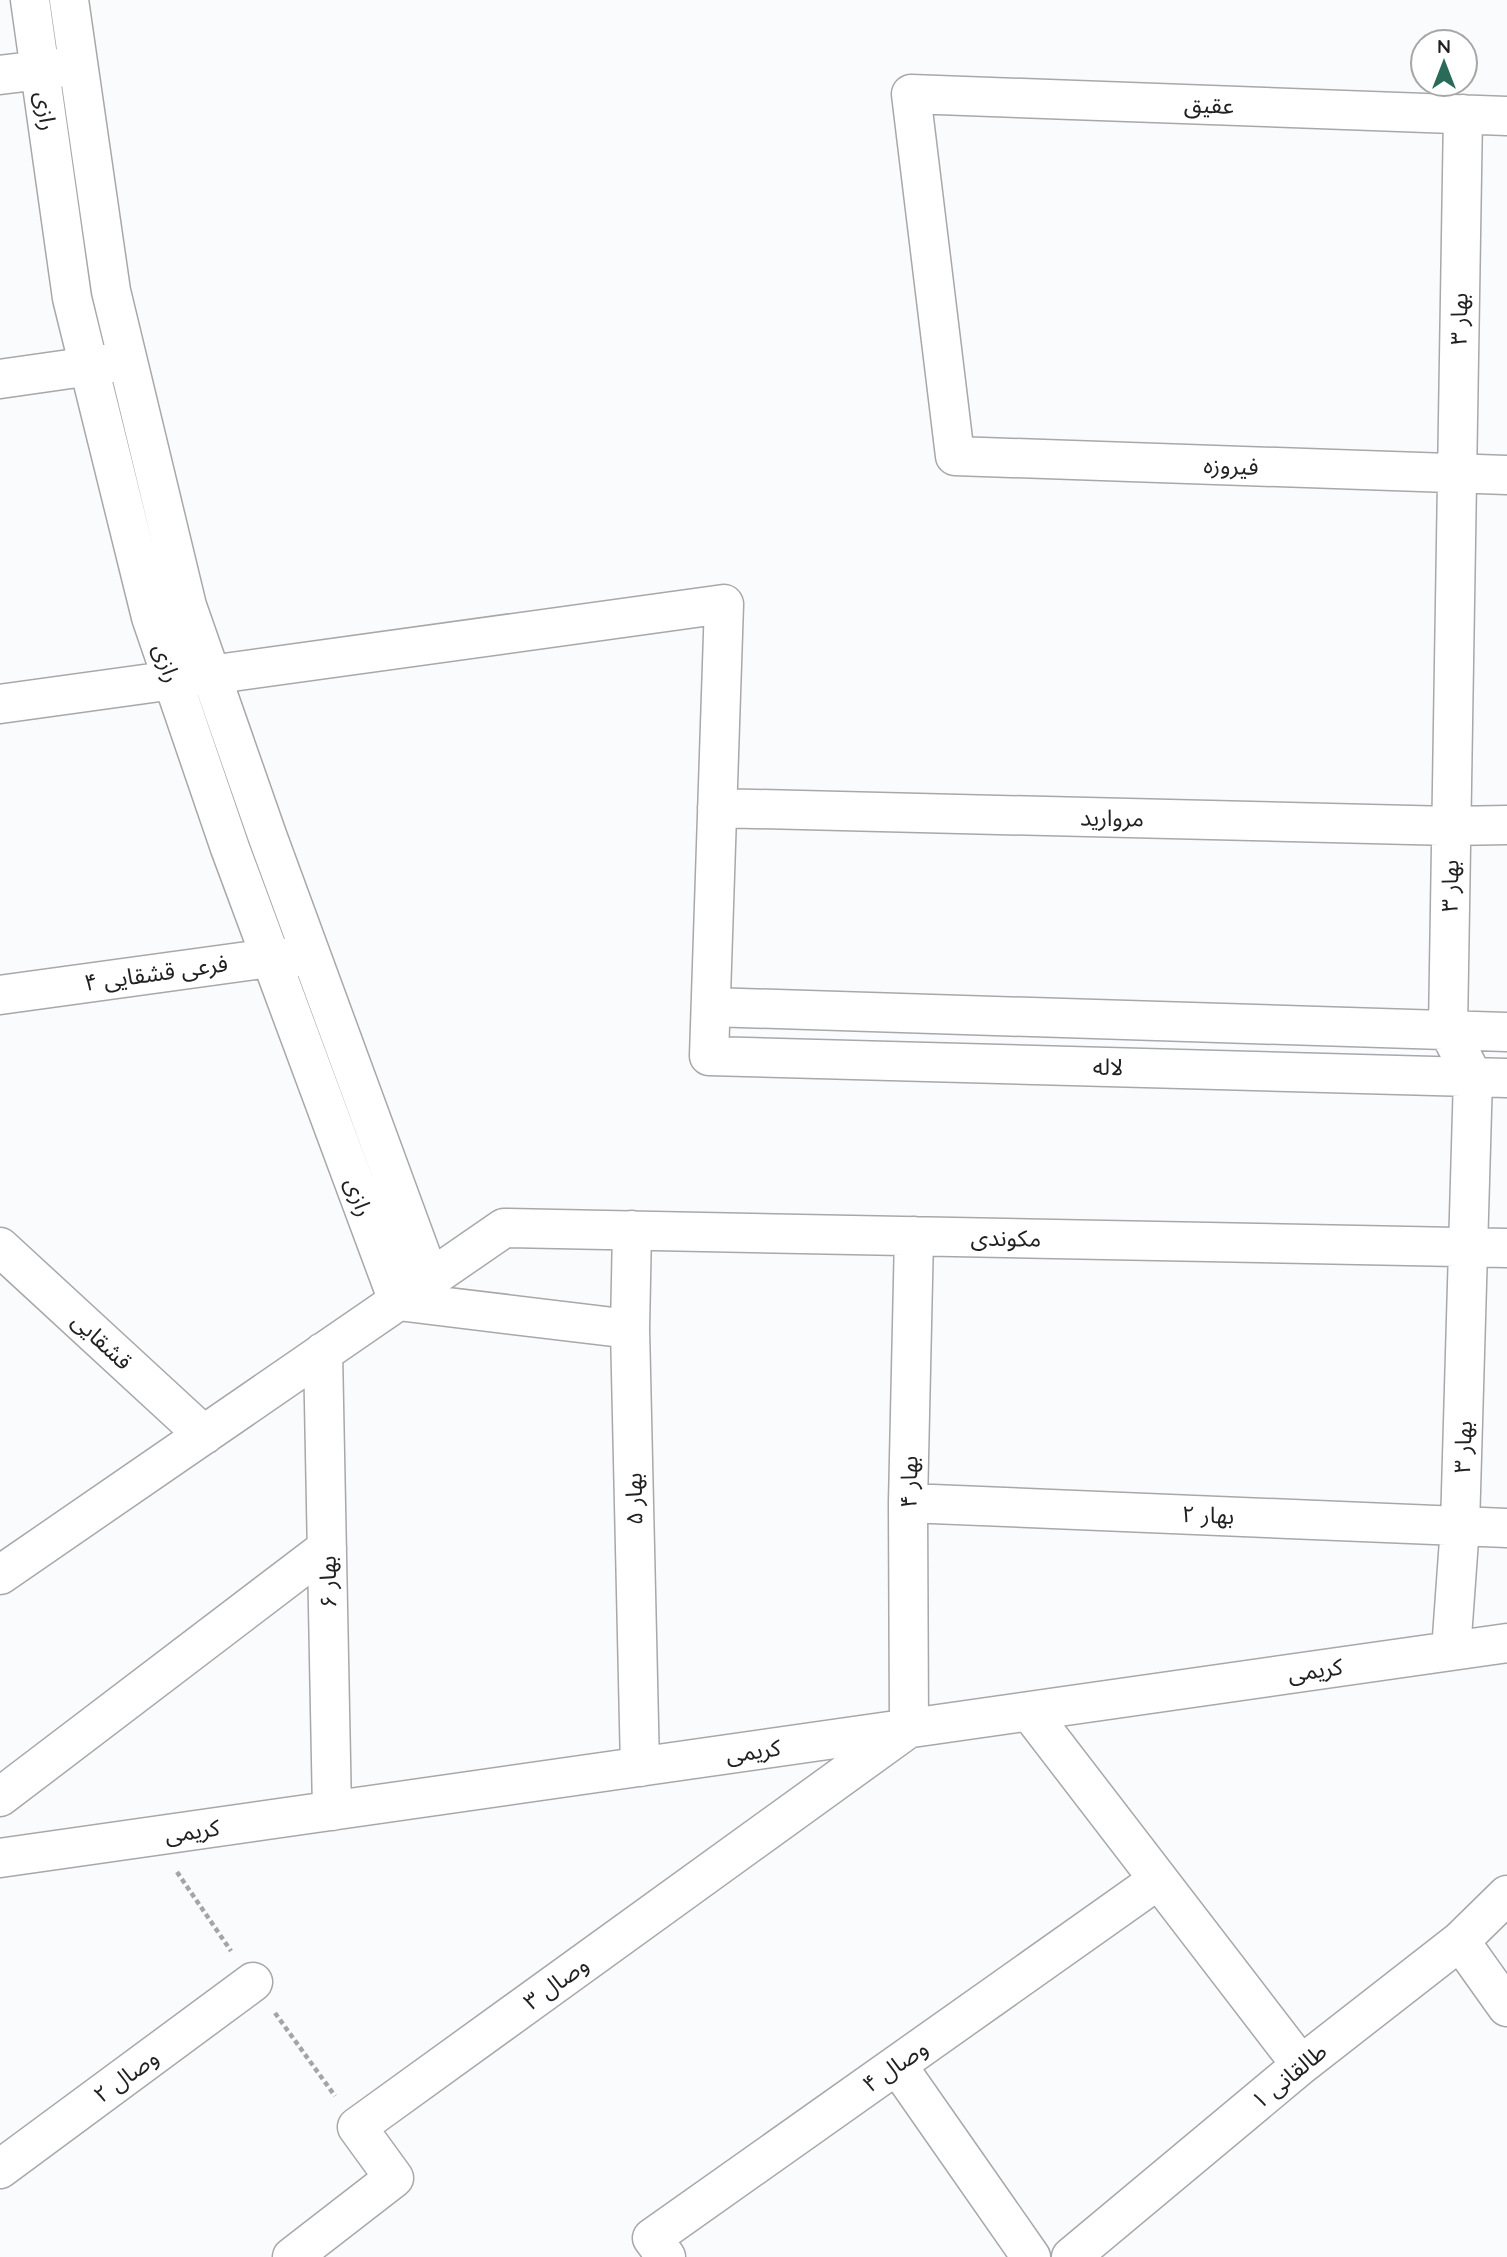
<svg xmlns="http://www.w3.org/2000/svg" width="1507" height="2257" font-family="Quicksand,'Noto Sans Arabic',sans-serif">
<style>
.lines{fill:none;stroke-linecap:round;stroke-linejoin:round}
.minor-casing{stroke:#a8a8aa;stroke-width:41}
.path{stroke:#a4a5a6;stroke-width:4.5;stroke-dasharray:5 3.5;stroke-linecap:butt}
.minor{stroke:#fff;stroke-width:38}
.labels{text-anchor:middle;stroke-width:5;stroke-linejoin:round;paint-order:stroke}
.street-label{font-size:23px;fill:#212122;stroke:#fff}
</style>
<rect width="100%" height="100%" fill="#fafbfd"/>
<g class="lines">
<g class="minor-casing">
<path id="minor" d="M30 0 72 298 151 617 230 848 398 1301 630 1329
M69 0 111 291 187 606 267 835 430 1279
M0 75 66 67
M1507 116 911 94 955 456 1507 475
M0 379 112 363
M0 704 724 604 709 1056 1507 1078
M717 808 1451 826 1507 825
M0 995 270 958H293
M711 1007 1507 1032
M632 1230 630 1329 640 1767
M0 1247 204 1435
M323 1352 332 1811
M908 1503 1507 1528
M0 1575 504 1228 1507 1248
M1451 1651 1460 1526 1473 1077 1448 1030 1463 114
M1029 1711 1301 2065
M0 1797 327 1548
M0 1858 1507 1643
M1460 1941 1507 2007
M897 2065 1031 2257
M0 2169 253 1982
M292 2257 394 2178 357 2127 909 1728 908 1503 914 1236
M666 2257 652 2238 1158 1880
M1071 2257 1301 2065 1460 1941 1507 1895"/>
</g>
<path class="path" d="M177 1872 231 1951
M275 2013 335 2096"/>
<use href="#minor" class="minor"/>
</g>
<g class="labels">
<g class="street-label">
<text transform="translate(1209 105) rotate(2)" y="8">عقیق</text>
<text transform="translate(46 111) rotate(82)" y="8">رازی</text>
<text transform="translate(1459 319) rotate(-89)" y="8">بهار ۳</text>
<text transform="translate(1231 466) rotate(2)" y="8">فیروزه</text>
<text transform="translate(167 663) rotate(71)" y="8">رازی</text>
<text transform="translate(1112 818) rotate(1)" y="8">مروارید</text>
<text transform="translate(1450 886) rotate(-89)" y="8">بهار ۳</text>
<text transform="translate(156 973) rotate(-8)" y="8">فرعی قشقایی ۴</text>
<text transform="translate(1108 1067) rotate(2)" y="8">لاله</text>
<text transform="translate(359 1197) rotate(70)" y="8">رازی</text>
<text transform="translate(1006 1238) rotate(1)" y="8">مکوندی</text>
<text transform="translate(102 1341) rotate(43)" y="8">قشقایی</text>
<text transform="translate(1463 1447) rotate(-88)" y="8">بهار ۳</text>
<text transform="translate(909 1482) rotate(-89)" y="8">بهار ۴</text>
<text transform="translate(634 1499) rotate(-91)" y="8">بهار ۵</text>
<text transform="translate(1208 1515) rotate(2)" y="8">بهار ۲</text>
<text transform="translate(328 1582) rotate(-91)" y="8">بهار ۶</text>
<text transform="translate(1315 1670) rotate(-8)" y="8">کریمی</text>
<text transform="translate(753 1751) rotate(-8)" y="8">کریمی</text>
<text transform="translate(192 1831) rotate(-8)" y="8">کریمی</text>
<text transform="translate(556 1983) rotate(-36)" y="8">وصال ۳</text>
<text transform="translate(895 2066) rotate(-35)" y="8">وصال ۴</text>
<text transform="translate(126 2076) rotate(-36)" y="8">وصال ۲</text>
<text transform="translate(1289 2076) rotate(-39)" y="8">طالقانی ۱</text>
</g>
</g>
<g transform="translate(1444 63)"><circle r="33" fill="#ffffff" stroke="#a6a6a7" stroke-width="2"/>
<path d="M0-5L12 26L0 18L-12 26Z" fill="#296a58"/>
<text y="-10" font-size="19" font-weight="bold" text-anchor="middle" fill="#212122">N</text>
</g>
</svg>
